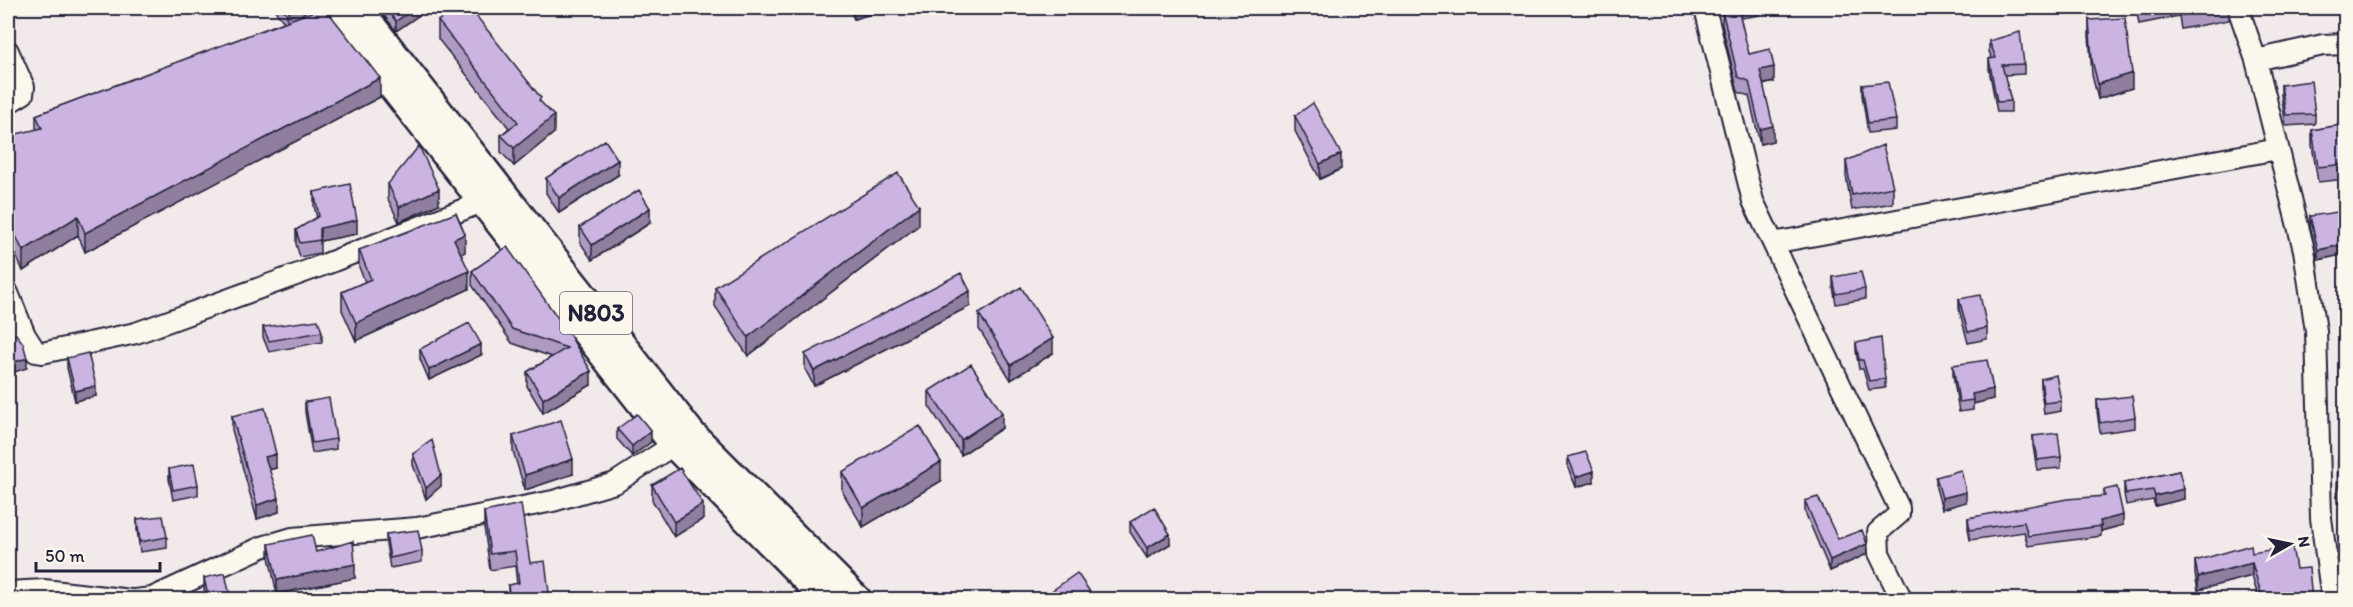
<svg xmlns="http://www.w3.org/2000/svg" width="2353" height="607" font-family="Itim,sans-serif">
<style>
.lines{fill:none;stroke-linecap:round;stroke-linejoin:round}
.minor-casing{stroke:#22223b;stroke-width:24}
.highway-casing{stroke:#22223b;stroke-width:33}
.minor{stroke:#fbf7ec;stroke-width:20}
.highway{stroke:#fbf7ec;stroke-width:28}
.wall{fill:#af9bc2;stroke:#22223b;stroke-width:1.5}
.shaded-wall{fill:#8f7e9e;stroke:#22223b;stroke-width:1.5}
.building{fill:#ccb4e2;stroke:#22223b;stroke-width:1.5}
.labels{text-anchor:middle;stroke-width:4.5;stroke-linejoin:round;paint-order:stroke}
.shield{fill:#fbf7ec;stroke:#636270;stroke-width:1.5}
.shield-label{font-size:24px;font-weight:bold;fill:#22223b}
</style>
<rect width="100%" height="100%" fill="#f2eaea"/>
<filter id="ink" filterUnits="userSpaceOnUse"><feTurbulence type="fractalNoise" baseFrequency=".0167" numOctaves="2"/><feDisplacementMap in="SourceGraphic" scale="12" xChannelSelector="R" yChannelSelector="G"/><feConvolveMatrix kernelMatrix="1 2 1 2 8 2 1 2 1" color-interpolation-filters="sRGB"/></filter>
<g filter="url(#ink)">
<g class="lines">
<g class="minor-casing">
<path id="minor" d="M1705 8 1753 201 1773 243 2278 149
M2238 8 2256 60 2304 250 2316 331 2321 518 2332 600
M8 51 24 87 23 94 8 103
M2256 60 2323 45 2346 44
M1773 243 1899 508V514L1878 532 1879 553 1902 600
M8 293 25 335 36 352 42 353 136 333 326 264 482 202
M8 592 44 590 131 600
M135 600 152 598 262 547 292 538 417 528 553 501 615 483 684 438"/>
</g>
<g class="highway-casing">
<path id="highway" d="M331 8 675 445 827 600
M357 8 691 434 857 600"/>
</g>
<use href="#minor" class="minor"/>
<use href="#highway" class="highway"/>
</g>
<path class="wall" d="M276 8H310L300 16 380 97 85 252 78 235 23 271 8 238V136L36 130V115L284 22 276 12Z
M378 8H419V15L396 31Z
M849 8H878V12L854 19Z
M1740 8H1759V15L1742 18Z
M1798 8H1816L1799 11Z
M2136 8H2229V20L2181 29 2179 16 2139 24Z
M1722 10 1749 54 1774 82 1763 85 1773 141 1760 144 1749 96 1738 92 1722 25Z
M2089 20 2132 88 2098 99 2092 75 2089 35Z
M438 21 541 103 554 133 514 166 501 152V135L509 128 438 39Z
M1989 41 2024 64V74L2004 75 2011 101V112H1997L1989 69V59H1992L1989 51Z
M1862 85 1896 120V130L1868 133 1862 95Z
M2281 85 2315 114V124L2286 126 2281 95Z
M1295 116 1341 169 1320 179 1295 131Z
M2346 124V179L2318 182 2312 145V130Z
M1846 161 1893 187V203L1852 210 1846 176Z
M618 175 559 213 546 193V178Z
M388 184 439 204 399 222 388 199Z
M314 192 357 234 320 241V253L300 257 296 244V230L317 218 314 206Z
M2310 216 2341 255 2318 260 2310 226Z
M650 223 592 260 580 242V227Z
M919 225 748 356 715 306V287Z
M507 247 591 385 543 413 527 386V372L552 357 512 343 472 285V271Z
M359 250 465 252 460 254 469 289 356 341 342 310V292L365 282 359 267Z
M1833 277 1865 289V299L1836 304 1833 287Z
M1959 299 1987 328V339L1968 343 1959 309Z
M970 306 814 386 805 369V354Z
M979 314 1053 353 1011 380 979 329Z
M263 327 322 332V342L269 352 263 337Z
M1856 343 1885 379V388L1869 390 1863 369H1859L1856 351Z
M420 349 481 355 429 380 420 359Z
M67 358 96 396 75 401 67 368Z
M1953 365 1993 399 1973 404V410L1959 412 1953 375Z
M2041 379 2061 401V411L2044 414 2041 389Z
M929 391 1002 428 961 455 929 406Z
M2097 400 2135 417V428L2100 433 2097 411Z
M305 402 336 439V449L312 453 305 412Z
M232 416 276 468 269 470 279 512 257 519 232 430Z
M617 429 651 442 632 456 617 439Z
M513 436 573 474 525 490 513 451Z
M2033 436 2061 457V468L2037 470 2033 446Z
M413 454 441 486 426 499 413 465Z
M1568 457 1594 482 1576 487 1568 468Z
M2346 460V503H2337V489Z
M169 469 198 485V495L173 500 169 479Z
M2179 471 2184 499 2155 506 2153 500 2126 505 2124 494V483Z
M842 472 941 481 863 527 842 491Z
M1936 477 1966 502 1942 509 1936 488Z
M652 485 703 519 674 537 652 500Z
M2104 490 2123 525 2101 531V536L2028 546 2024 532 1970 540 1968 528V518L2104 496Z
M1805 501 1838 539 1867 554 1830 571 1805 512Z
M484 512 530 563 550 600H508V585L517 584 515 566 490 570 484 527Z
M137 519 167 537V548L140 552 137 530Z
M1130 522 1170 544 1147 558 1130 532Z
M386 534 422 551V562L390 568 386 544Z
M269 544 316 552 355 578 277 594 269 557Z
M2252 553 2296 569 2312 600H2259L2252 576 2198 590 2195 574V561Z
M204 578 231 600H207L204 589Z"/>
<path class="shaded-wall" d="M295 8H310L287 26V14Z
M415 8H419V15L396 31V21Z
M854 8H878V12L854 19Z
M1774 67V82L1760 85V70Z
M2132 73V88L2098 99V84Z
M380 78V97L85 252V233Z
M554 116V133L514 166V148Z
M1773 126V141L1760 144V129Z
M1341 154V169L1320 179V164Z
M618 160V175L559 213V198Z
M439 189V204L399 222V207Z
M919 206V225L748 356V337Z
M650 208V223L592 260V245Z
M78 216V235L23 271V251Z
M357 220V234L320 241V228Z
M465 234V252L454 256V239Z
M2341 245V255L2318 260V250Z
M469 271V289L356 341V323Z
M970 291V306L814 386V371Z
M1053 338V353L1011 380V365Z
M481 344V355L429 380V370Z
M27 358V368L8 374V364Z
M591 371V385L543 413V399Z
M96 386V396L75 401V391Z
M1993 389V399L1973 404 1972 394Z
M1002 413V428L961 455V440Z
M651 431V442L632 456V446Z
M276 454V468L265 471V457Z
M573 459V474L525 490V475Z
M941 462V481L863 527V508Z
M1594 471V482L1576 487V477Z
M441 475V486L426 499V488Z
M2184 489V499L2155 506V496Z
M1966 492V502L1942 509V498Z
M279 498V512L257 519V505Z
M703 504V519L674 537V522Z
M2123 515V525L2101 531 2100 521Z
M1170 534V544L1147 558V548Z
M1867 544V554L1830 571V560Z
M2252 563V576L2198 590V577Z
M355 564V578L277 594V580Z"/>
<path class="building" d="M282 8H295L287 14Z
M322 8H325L380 78 85 233 78 216 23 251 8 219V136L42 128 36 115Z
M385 8H415L396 21Z
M455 8H470L541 98 539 100 554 116 514 148 501 135 518 122 438 21Z
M1732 8H1738L1749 54 1770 49 1774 67 1760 70 1773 126 1760 129 1749 81 1738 77 1722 10Z
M2139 8H2151L2139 10Z
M2180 8H2219L2181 15Z
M2125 18 2132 73 2098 84 2092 60 2089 20Z
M2020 32 2024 64 2002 65 2011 101 1997 102 1989 59 1996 58 1989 41Z
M2311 81 2315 114 2286 115 2281 85Z
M1888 82 1896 120 1868 123 1862 85Z
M1313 103 1341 154 1320 164 1295 116Z
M2346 124V164L2318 167 2312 130Z
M605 140 618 160 559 198 546 178Z
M1883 145 1893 187 1852 195 1846 161Z
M419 146 439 189 399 207 388 184Z
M898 173 919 206 748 337 715 287Z
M350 184 357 220 320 228V240L300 243 296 230 319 216 314 192Z
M639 190 650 208 592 245 580 227Z
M2337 212 2341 245 2318 250 2310 216Z
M456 213 465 234 454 239 469 271 356 323 342 292 371 279 359 250Z
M507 247 568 332 591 371 543 399 527 372 567 348 512 329 472 271Z
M1861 272 1865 289 1836 294 1833 277Z
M961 273 970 291 814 371 805 354Z
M1021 287 1053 338 1011 365 979 314Z
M1980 295 1987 328 1968 332 1959 299Z
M8 320 12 335 16 334 23 343 27 358 8 364Z
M318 320 322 332 269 341 263 327Z
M469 323 481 344 429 370 420 349Z
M1881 338 1885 379 1869 381 1863 360H1859L1856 343Z
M88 353 96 386 75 391 67 358Z
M1987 360 1993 389 1972 394 1973 400 1959 402 1953 365Z
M971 364 1002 413 961 440 929 391Z
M2056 375 2061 401 2044 403 2041 379Z
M2132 396 2135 417 2100 423 2097 400Z
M329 398 336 439 312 443 305 402Z
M265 408 276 454 265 457 279 498 257 505 232 416Z
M637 414 651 431 632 446 617 429Z
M561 420 573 459 525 475 513 436Z
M920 426 941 462 863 508 842 472Z
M2058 433 2061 457 2037 460 2033 436Z
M432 440 441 475 426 488 413 454Z
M1586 452 1594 471 1576 477 1568 457Z
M2338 460H2346V489H2337Z
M194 464 198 485 173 490 169 469Z
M680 468 703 504 674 522 652 485Z
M1961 470 1966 492 1942 498 1936 477Z
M2179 471 2184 489 2155 496 2153 490 2126 494 2124 483Z
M2117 487 2123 515 2100 521 2101 526 2028 536 2024 522 1970 530 1968 518 2067 499 2105 496 2104 490Z
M1818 497 1838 539 1862 530 1867 544 1830 560 1805 501Z
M521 504 530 563 545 561 550 600H510L508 585 519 583 515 551 490 554 484 512Z
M1154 507 1170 534 1147 548 1130 522Z
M163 516 167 537 140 542 137 519Z
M418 530 422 551 390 558 386 534Z
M312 535 316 552 353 541 355 564 277 580 269 544Z
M2251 545 2252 553 2292 546 2296 569 2309 568 2312 600H2263L2252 563 2198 577 2195 561Z
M225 573 231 600H209L204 578Z
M1077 573 1093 596 1091 597 1092 600H1039Z
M66 594 68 600H49Z"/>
</g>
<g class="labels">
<rect class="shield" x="560" y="292" width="72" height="42" rx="4.5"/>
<g class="shield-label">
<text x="596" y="321">N803</text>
</g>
</g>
<rect width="2353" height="607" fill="none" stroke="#fbf7ec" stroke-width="30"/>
<rect x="15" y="15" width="2323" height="577" fill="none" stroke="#22223b" stroke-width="2" filter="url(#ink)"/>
<g transform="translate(2290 544) rotate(81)" stroke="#fbf7ec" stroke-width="4.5" paint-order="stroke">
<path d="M0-4.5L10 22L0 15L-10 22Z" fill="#22223b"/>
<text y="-9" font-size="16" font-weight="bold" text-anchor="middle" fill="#22223b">N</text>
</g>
<path d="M36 562v9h124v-9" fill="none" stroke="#22223b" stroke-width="3"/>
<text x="45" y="562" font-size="18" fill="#22223b" stroke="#fbf7ec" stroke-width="4.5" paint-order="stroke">50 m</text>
</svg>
